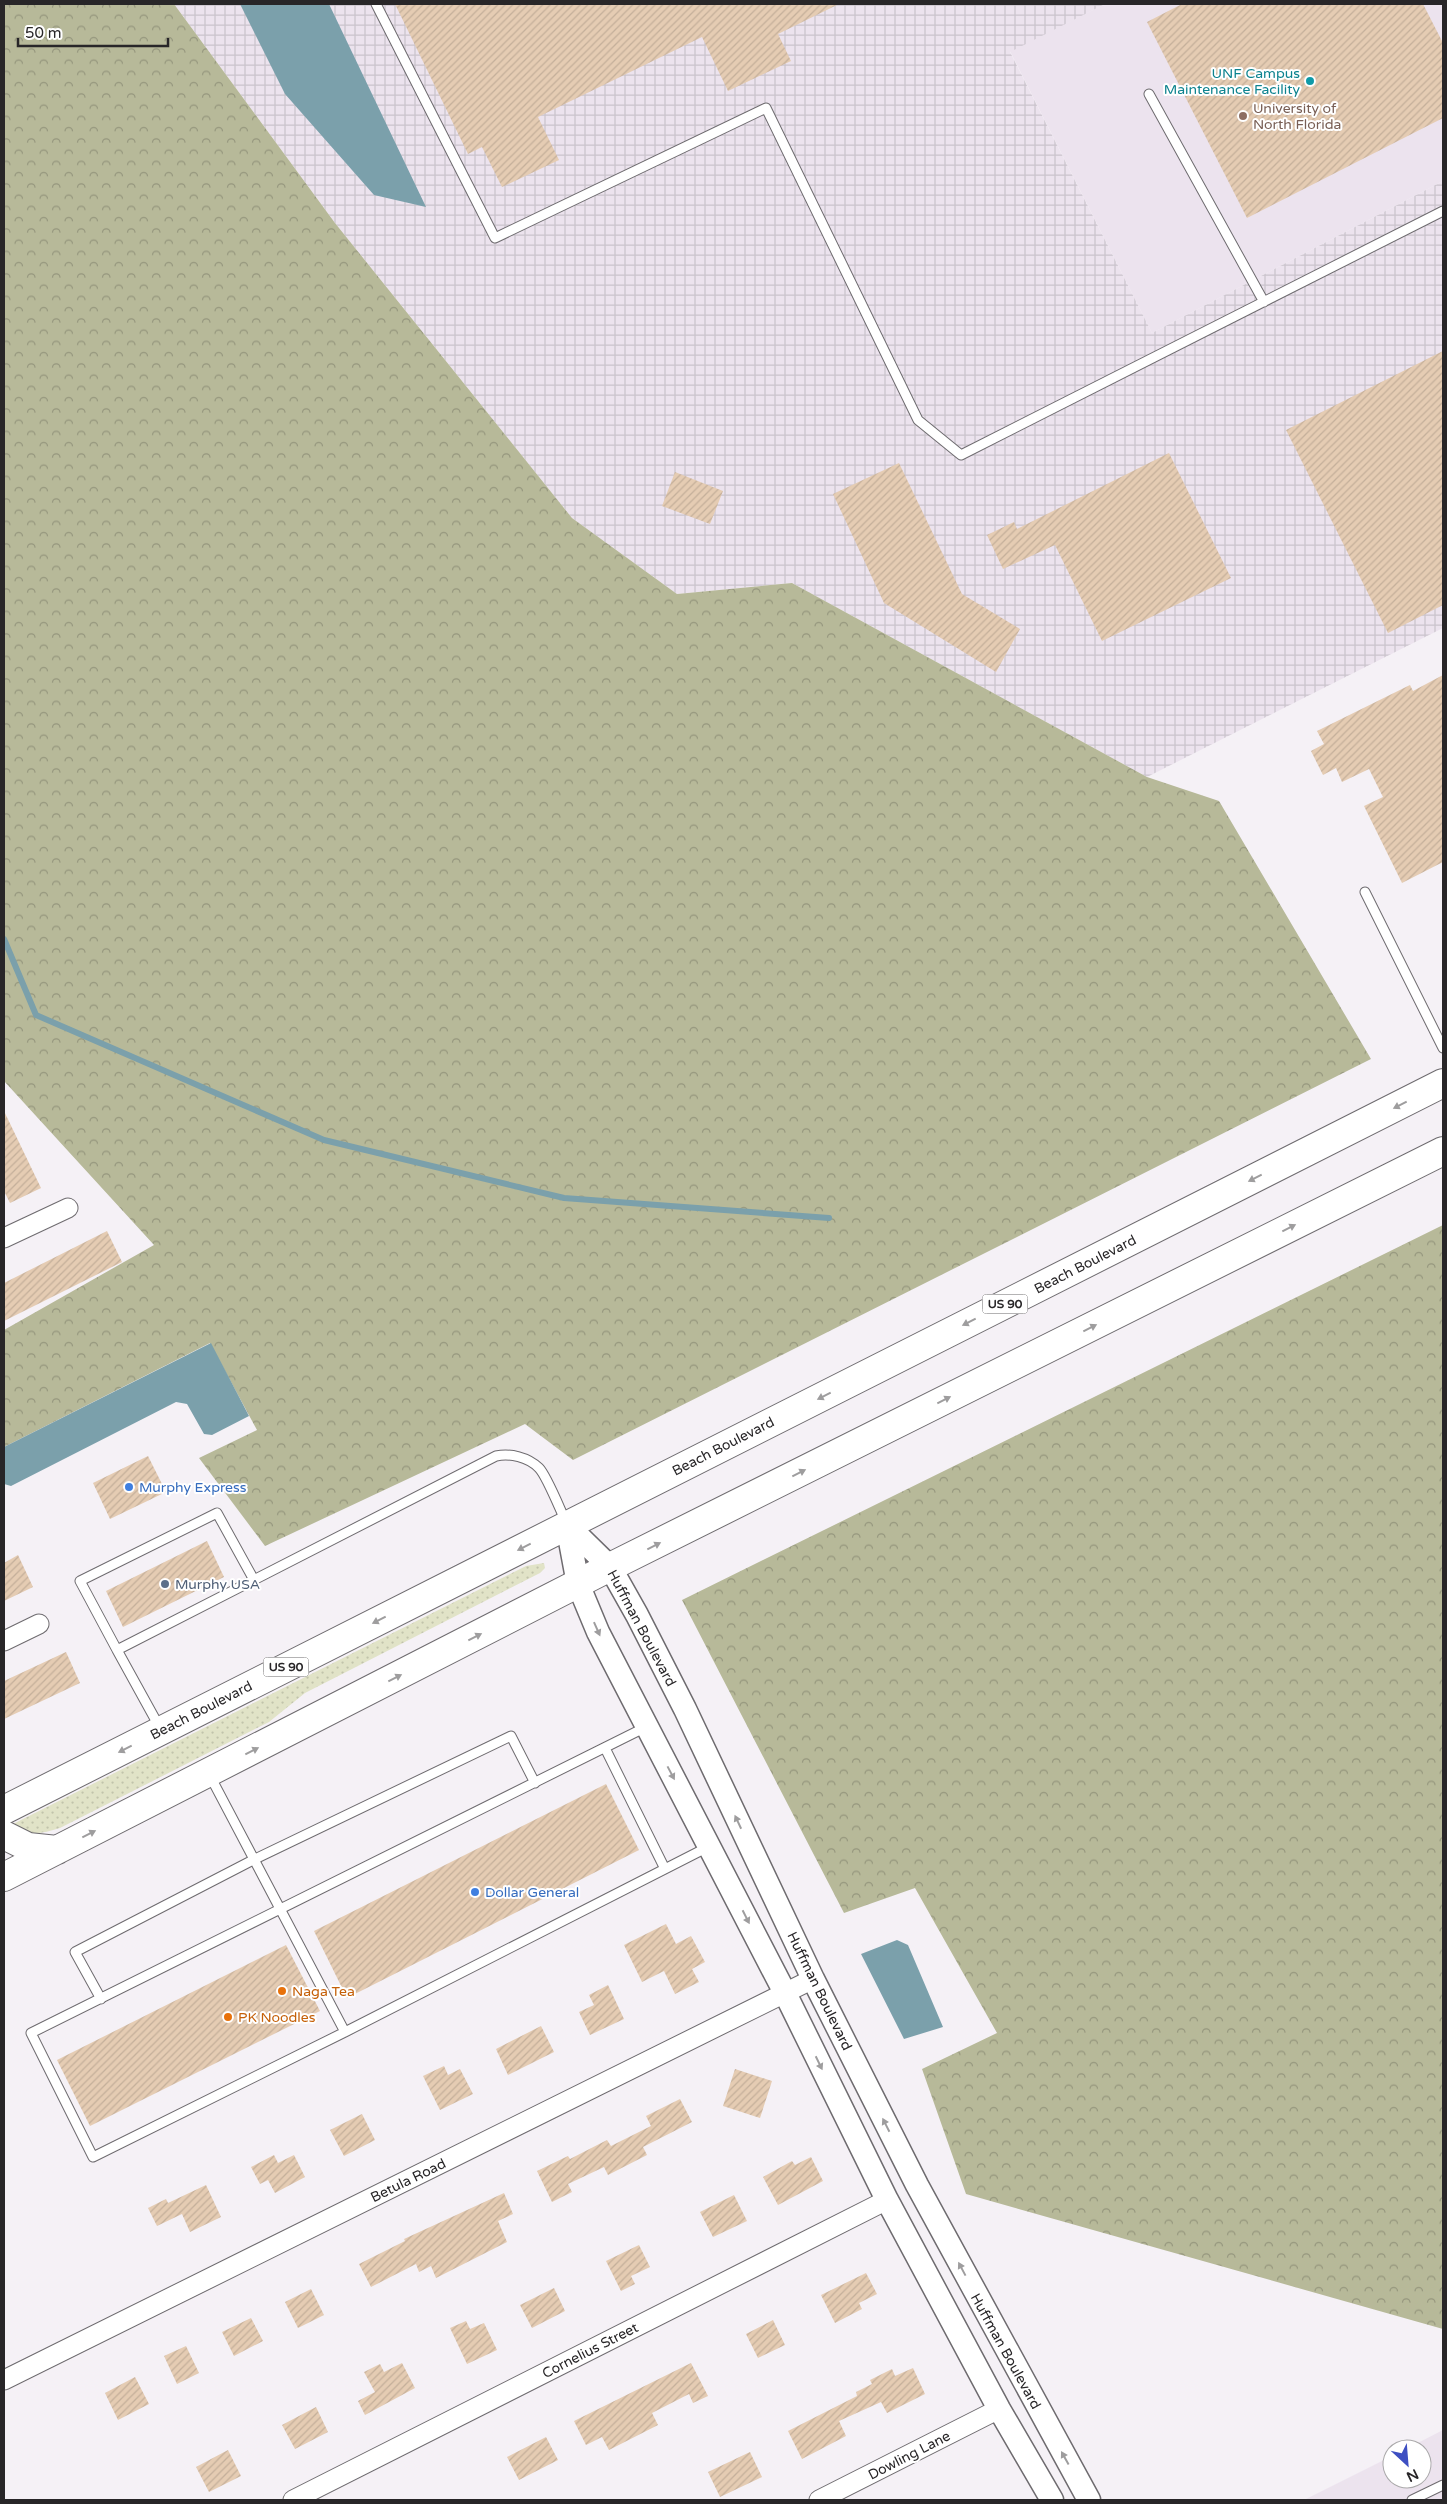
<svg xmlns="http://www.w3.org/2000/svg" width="1447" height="2504" font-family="'Varela Round',sans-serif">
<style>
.built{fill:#ece3ee}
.industrial{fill:url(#industrial-grid)}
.grass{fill:url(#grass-dots)}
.forest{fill:url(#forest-crowns)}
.water{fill:#7ba0ab}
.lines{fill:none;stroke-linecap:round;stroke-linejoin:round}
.stream{stroke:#7ba0ab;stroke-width:6}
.building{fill:url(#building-hatch)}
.service-casing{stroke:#6e6b6f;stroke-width:11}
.minor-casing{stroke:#6e6b6f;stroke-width:21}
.tertiary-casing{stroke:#6e6b6f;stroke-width:25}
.trunk-casing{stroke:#6e6b6f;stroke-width:30}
.service{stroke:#fff;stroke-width:9}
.minor{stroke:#fff;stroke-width:19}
.tertiary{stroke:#fff;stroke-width:22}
.trunk{stroke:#fff;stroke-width:28}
.oneway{fill:#9e9d9e}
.culture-dot{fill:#0f9aa8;stroke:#fff;stroke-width:2}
.education-dot{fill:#8d6e63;stroke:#fff;stroke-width:2}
.shop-dot{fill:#3f7fe0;stroke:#fff;stroke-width:2}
.service-dot{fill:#5c6f8a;stroke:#fff;stroke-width:2}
.food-dot{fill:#e8710a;stroke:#fff;stroke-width:2}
.labels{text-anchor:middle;stroke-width:4;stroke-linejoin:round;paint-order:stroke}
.shield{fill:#fff;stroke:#686768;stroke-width:1}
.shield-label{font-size:12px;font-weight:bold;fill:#282628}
.culture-label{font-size:14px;fill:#0d838f;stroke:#fff;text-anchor:end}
.education-label{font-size:14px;fill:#785e54;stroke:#fff;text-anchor:start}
.street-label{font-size:14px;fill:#282628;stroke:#fff}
.shop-label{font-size:14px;fill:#366cbe;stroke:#fff;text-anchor:start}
.service-label{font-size:14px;fill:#4e5e75;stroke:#fff;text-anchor:start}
.food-label{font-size:14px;fill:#c56008;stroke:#fff;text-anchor:start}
</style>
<defs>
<pattern id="industrial-grid" width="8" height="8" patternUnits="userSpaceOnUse" patternTransform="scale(1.25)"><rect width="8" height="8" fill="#ece3ee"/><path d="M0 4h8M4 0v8" fill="none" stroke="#cac3cc"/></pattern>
<pattern id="grass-dots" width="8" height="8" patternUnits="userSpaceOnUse" patternTransform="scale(1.25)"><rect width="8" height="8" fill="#e1e3c7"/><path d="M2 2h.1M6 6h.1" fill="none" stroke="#c1c3ab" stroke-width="1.8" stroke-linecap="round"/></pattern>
<pattern id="forest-crowns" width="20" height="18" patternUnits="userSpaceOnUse" patternTransform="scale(1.25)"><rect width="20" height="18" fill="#b7b999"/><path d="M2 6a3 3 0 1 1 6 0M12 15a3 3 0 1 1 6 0" fill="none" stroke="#95967d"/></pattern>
<pattern id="building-hatch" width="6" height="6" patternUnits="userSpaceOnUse" patternTransform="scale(1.25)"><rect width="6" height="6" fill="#e5ccb3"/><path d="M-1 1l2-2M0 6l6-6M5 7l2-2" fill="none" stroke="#c4af9a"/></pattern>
</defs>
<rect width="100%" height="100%" fill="#f5f1f6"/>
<path class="built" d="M1105 4H1443V181L1152 333 1010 51Z
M1443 2430V2500H1304L1392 2456V2479H1422V2449H1406Z"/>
<path class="industrial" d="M174 4H1105L1010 52 1152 333 1443 181V628L1147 777 792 583 677 594 572 518 335 223Z"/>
<path class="grass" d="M544 1563 545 1568 540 1573 305 1693 269 1722 60 1828C41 1834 28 1837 11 1825L526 1566Z"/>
<path class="forest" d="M4 4H174L335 223 572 518 677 594 792 583 1147 777 1219 801 1371 1059 573 1460 525 1424 265 1546 199 1458 257 1430 210 1343 4 1447V1330L154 1245 4 1081Z
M1443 1225V2329L966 2194 922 2069 997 2033 915 1888 844 1913 682 1600Z"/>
<path class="water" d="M240 4H329L426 207 374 195 285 94Z
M211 1343 249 1416 212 1435 204 1434 187 1404 176 1402 11 1486 4 1484V1447Z
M897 1940 908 1945 943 2027 904 2039 861 1954Z"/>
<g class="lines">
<path class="stream" d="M4 939 36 1015 324 1140 564 1198 829 1218"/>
</g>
<path class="building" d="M395 4H839L778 34 791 61 728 91 702 37 538 117 559 160 502 187 482 147 468 154Z
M1182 4H1423L1443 43V118L1247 218 1147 22Z
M1443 351V605L1388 633 1286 430Z
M1169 453 1231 578 1102 641 1055 545 1003 569 987 535 1014 522 1017 529Z
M899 463 962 594 1020 629 996 672 884 603 833 494Z
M675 472 723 491 710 524 662 506Z
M1443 675V862L1402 883 1364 806 1383 797 1369 769 1342 782 1336 768 1323 775 1311 751 1324 744 1317 731 1410 685 1413 691Z
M4 1111 41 1188 10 1203 4 1191Z
M107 1231 122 1262 4 1321V1283Z
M148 1456 166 1492 110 1519 93 1483Z
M207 1541 224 1577 123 1627 106 1591Z
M18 1555 33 1587 4 1601V1563Z
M66 1652 80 1683 4 1719V1681Z
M606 1784 639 1850 347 1998 314 1931Z
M666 1924 676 1944 691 1936 705 1962 692 1969 699 1982 675 1994 664 1971 642 1982 624 1945Z
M286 1945 320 2011 90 2126 57 2060Z
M608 1985 624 2019 590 2035 579 2012 594 2005 589 1995Z
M541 2026 554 2052 508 2075 496 2049Z
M444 2066 448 2075 460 2069 473 2094 440 2110 423 2076Z
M735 2069 772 2081 760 2118 723 2106Z
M680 2099 692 2122 643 2147 647 2155 608 2175 604 2167 568 2184 572 2192 552 2202 537 2171 568 2156 570 2159 607 2140 611 2146 651 2126 646 2116Z
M362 2114 375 2140 344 2156 330 2130Z
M274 2155 278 2163 294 2155 305 2177 275 2193 268 2180 260 2184 251 2167Z
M811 2157 823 2181 778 2205 763 2177 792 2161 795 2165Z
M206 2185 221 2217 190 2232 182 2214 157 2226 148 2208 166 2199 168 2203Z
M504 2193 513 2214 498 2221 507 2242 436 2278 431 2266 419 2272 416 2264 371 2287 359 2264 405 2241 404 2239Z
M734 2195 747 2221 713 2237 700 2212Z
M639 2245 650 2267 631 2276 635 2284 621 2291 606 2261Z
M866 2273 877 2294 859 2303 862 2309 835 2323 821 2295Z
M554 2288 565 2311 532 2328 520 2305Z
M311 2289 324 2315 298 2328 285 2302Z
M251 2318 263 2341 234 2356 222 2332Z
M773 2320 785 2345 758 2358 746 2334Z
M466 2321 470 2329 484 2323 497 2350 467 2364 450 2328Z
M186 2346 199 2373 177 2384 164 2356Z
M402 2363 415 2388 365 2415 358 2401 375 2392 364 2372 380 2364 384 2372Z
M691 2363 708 2396 693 2403 689 2394 652 2413 658 2425 609 2450 602 2437 586 2445 574 2421Z
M913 2368 925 2394 887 2413 881 2402 839 2421 846 2436 802 2459 788 2431 857 2396 856 2392 872 2384 870 2380 892 2369 895 2376Z
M135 2377 149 2404 118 2420 105 2393Z
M316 2407 328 2432 295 2449 282 2425Z
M546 2437 558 2460 519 2480 507 2457Z
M228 2450 241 2476 209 2492 196 2467Z
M750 2452 762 2477 720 2497 708 2472Z"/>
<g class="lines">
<g class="service-casing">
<path id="service" d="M376 4 495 238 766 108 918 420 961 455 1443 211
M1149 94 1264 302
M1365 892 1443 1048
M117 1650 80 1581 217 1513 254 1580
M160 1728 117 1650 496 1456C510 1453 528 1457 539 1468 547 1476 561 1512 567 1524
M605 1748 665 1869
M209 1774 345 2032 708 1847
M101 1999 75 1952 255 1859 511 1736 535 1783
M345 2032 93 2157 31 2033 646 1727
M1412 2500 1443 2485"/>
</g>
<g class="minor-casing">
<path id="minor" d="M4 1238 68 1208
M4 1641 39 1624
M4 2380 813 1979
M293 2500 887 2200
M819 2500 999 2409"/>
</g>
<g class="tertiary-casing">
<path id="tertiary" d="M567 1525 610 1567 637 1615 685 1709 813 1979 917 2185 1089 2500
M567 1525 578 1584 598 1632 785 1993 887 2200 999 2409 1052 2500"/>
</g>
<g class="trunk-casing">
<path id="trunk" d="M4 1810 1443 1083
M4 1835 28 1847 57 1850
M4 1877 610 1567 1443 1151"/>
</g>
<use href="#service" class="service"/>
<use href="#minor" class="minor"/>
<use href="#tertiary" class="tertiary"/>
<use href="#trunk" class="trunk"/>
</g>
<defs><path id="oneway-solid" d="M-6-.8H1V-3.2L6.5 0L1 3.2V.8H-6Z" transform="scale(1.25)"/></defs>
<g class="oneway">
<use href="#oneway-solid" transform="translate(1400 1105) rotate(153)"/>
<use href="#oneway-solid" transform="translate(1255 1178) rotate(153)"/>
<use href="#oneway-solid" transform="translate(1289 1228) rotate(-27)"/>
<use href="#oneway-solid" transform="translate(969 1322) rotate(153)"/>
<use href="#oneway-solid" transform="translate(1090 1328) rotate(-27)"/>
<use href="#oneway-solid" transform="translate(824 1396) rotate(153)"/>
<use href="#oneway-solid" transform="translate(944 1400) rotate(-27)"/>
<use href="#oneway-solid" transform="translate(799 1473) rotate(-27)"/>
<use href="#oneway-solid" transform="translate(654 1546) rotate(-27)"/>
<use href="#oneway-solid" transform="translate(524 1547) rotate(153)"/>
<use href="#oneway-solid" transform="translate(379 1620) rotate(153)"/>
<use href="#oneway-solid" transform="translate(597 1629) rotate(66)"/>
<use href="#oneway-solid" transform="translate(475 1637) rotate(-27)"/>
<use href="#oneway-solid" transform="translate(395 1678) rotate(-27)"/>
<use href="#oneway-solid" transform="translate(125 1749) rotate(153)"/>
<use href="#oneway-solid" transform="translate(252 1751) rotate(-27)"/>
<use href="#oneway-solid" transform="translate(671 1773) rotate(62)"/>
<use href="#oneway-solid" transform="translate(738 1822) rotate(-115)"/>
<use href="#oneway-solid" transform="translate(89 1834) rotate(-27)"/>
<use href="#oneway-solid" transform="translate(746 1917) rotate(63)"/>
<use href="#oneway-solid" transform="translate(819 2063) rotate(64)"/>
<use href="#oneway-solid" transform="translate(886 2125) rotate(-117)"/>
<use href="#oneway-solid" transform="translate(962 2269) rotate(-118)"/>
<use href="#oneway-solid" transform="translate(1065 2458) rotate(-119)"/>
</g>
<circle class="culture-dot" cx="1310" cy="81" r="5"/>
<circle class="education-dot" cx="1243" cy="116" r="5"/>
<g class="shop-dot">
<circle cx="129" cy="1487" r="5"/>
<circle cx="475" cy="1892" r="5"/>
</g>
<circle class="service-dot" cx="165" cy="1584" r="5"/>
<g class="food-dot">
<circle cx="282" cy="1991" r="5"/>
<circle cx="228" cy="2017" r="5"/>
</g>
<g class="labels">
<g class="shield">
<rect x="982.5" y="1294.5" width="45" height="19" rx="4"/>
<rect x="263.5" y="1657.5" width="45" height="19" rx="4"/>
</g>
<g class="shield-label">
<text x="1005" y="1308">US 90</text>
<text x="286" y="1671">US 90</text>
</g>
<g class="culture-label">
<text x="1300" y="78">UNF Campus<tspan x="1300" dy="16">Maintenance Facility</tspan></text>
</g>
<g class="education-label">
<text x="1253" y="113">University of<tspan x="1253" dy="16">North Florida</tspan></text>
</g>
<g class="street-label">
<text transform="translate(1085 1264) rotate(-27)" y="5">Beach Boulevard</text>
<text transform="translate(723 1446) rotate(-27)" y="5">Beach Boulevard</text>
<text transform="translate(642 1628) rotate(62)" y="5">Huffman Boulevard</text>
<text transform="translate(201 1710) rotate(-27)" y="5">Beach Boulevard</text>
<text transform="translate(820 1991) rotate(64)" y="5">Huffman Boulevard</text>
<text transform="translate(408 2180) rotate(-26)" y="5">Betula Road</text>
<text transform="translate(590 2350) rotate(-27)" y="5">Cornelius Street</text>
<text transform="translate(1006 2351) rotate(61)" y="5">Huffman Boulevard</text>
<text transform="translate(909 2455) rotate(-27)" y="5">Dowling Lane</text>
</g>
<g class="shop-label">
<text x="139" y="1492">Murphy Express</text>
<text x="485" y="1897">Dollar General</text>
</g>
<g class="service-label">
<text x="175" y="1589">Murphy USA</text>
</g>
<g class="food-label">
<text x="292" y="1996">Naga Tea</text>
<text x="238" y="2022">PK Noodles</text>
</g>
</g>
<rect width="1447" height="2504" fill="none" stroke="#282628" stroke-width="10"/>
<g transform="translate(1407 2464) rotate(154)"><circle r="24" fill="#ffffff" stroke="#a9a8a9"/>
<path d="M0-4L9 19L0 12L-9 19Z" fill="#3e4fc2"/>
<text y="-8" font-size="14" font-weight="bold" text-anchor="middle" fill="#282628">N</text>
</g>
<path d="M18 38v8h150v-8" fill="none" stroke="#282628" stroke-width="2.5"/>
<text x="25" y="38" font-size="15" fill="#282628" stroke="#ffffff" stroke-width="4" paint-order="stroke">50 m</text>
</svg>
